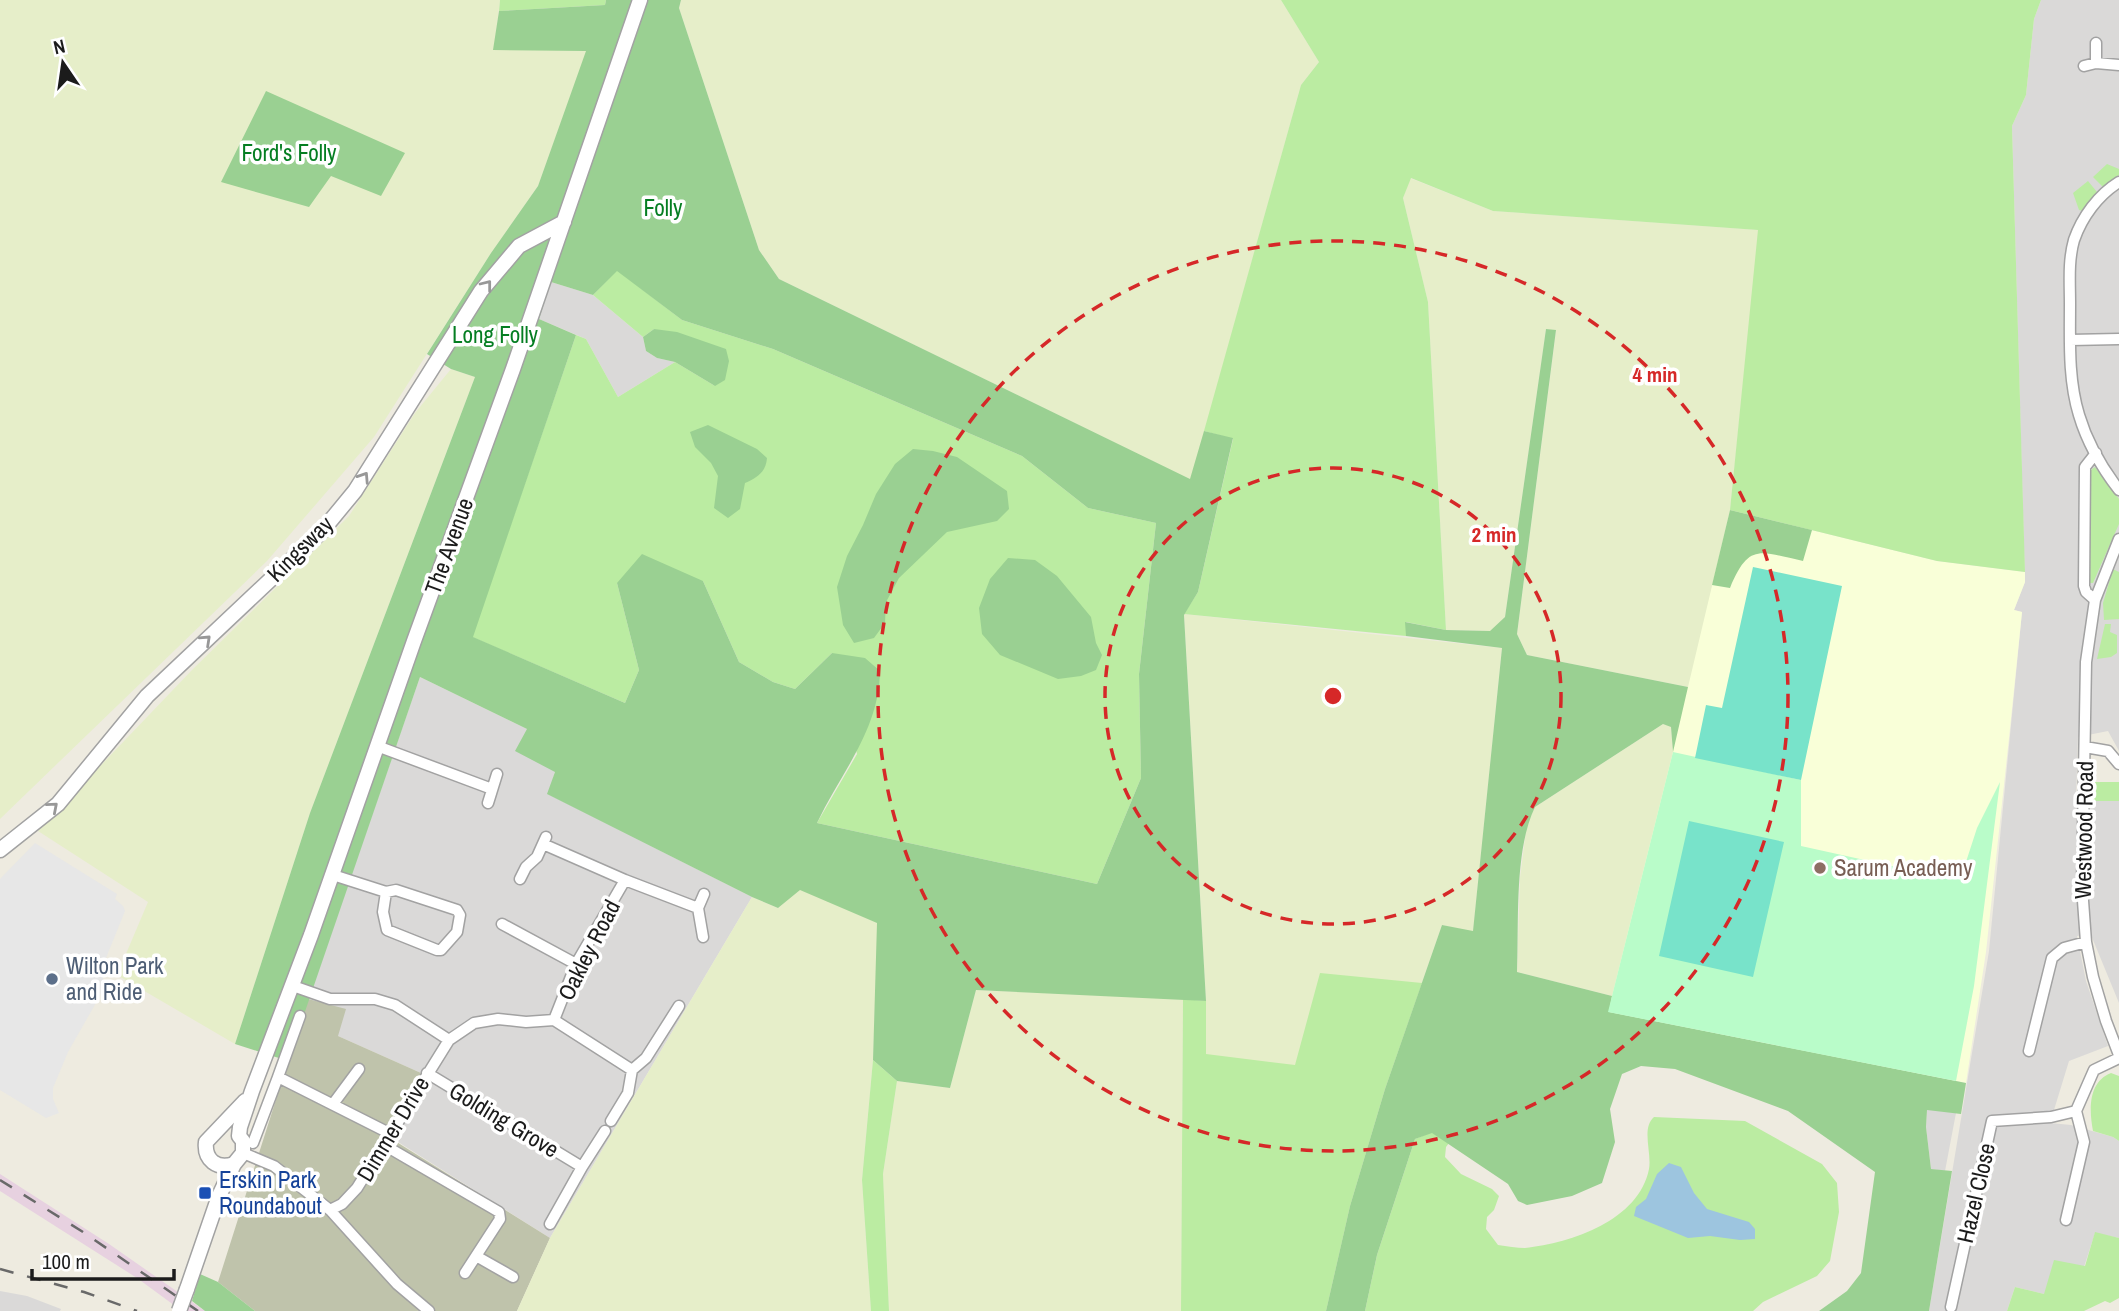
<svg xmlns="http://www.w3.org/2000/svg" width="2119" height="1311" font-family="'Archivo Narrow',sans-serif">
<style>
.residential{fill:#dad9d8}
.industrial{fill:#e7d1e0}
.education{fill:#f9ffd8}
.construction{fill:#bfc3ab}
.farmland{fill:#e6eec9}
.grass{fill:#bbeca2}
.forest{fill:#9ad092;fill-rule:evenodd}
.park{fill:#b9fcc9}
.pitch{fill:#78e3ca}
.parking{fill:#e7e7e7}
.water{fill:#9dc5df}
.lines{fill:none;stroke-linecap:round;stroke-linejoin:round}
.minor-casing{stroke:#a2a2a2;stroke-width:13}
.tertiary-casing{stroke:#a2a2a2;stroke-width:17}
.minor{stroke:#fff;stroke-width:10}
.tertiary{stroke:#fff;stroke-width:14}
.rail{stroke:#696969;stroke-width:2.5;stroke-dasharray:14 14;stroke-linecap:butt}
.tertiary-bridge-casing{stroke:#a2a2a2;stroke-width:17;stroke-linecap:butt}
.tertiary-bridge{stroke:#fff;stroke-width:14}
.oneway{stroke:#989898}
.ring{fill:none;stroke:#d62828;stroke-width:3.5;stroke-dasharray:12 9}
.education-dot{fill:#8d6e63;stroke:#fff;stroke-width:2.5}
.service-dot{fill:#5c6f8a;stroke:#fff;stroke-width:2.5}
.transit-dot{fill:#1a4fb4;stroke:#fff;stroke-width:2.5}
.labels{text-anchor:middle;stroke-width:7;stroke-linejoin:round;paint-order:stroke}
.park-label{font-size:23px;fill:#057e22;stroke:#fff}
.street-label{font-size:23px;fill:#1b1b1b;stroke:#fff}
.education-label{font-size:23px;fill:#785e54;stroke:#fff;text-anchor:start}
.service-label{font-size:23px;fill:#4e5e75;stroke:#fff;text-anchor:start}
.transit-label{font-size:23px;fill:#164399;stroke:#fff;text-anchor:start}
.centre{fill:#d62828;stroke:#fff;stroke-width:3.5}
.ring-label{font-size:21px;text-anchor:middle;font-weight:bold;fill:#d62828;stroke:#fff;stroke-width:7;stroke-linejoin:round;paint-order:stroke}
</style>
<rect width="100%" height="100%" fill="#eeebe0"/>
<path class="residential" d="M2041 0H2119V751L2108 731 2078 737 2076 801H2119V1003L2091 935 2077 936 2086 981 2108 1046 2069 1061 2050 1123 2071 1125 2113 1137 2119 1141V1238L2095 1233 2084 1267 2044 1294 2015 1287 2007 1311H1929L1989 951 2022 612 2014 610 2025 582 2012 126 2026 95 2034 19Z
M551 282 593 295 643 337 646 351 657 358 675 362 618 397 586 339 539 319Z
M420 677 527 729 555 772 548 794 752 897 550 1238 395 1140 421 1073 338 1036 308 999Z
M1927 1109 1956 1113 1945 1171 1931 1169 1926 1127Z
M0 1291 27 1296 61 1309 60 1311H0Z"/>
<path class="industrial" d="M0 1174 109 1244 205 1311H182L137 1278 0 1191Z"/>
<path class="education" d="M1730 510 1937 561 2025 572V582L2014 610 2022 612 2009 738 1986 952 1966 1083 1608 1012Z"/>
<path class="construction" d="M308 999 346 1009 338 1036 421 1073 395 1141 550 1238 517 1311H255L218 1282Z"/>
<path class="farmland" d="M0 0H500L494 50H587L538 186 491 253 374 437 267 561 0 819Z
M681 0H1281L1319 62 1301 85 1191 480 779 279 759 250 679 8Z
M1410 178 1493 211 1759 230 1730 510 1688 687 1527 655 1517 634 1556 331 1546 329 1505 617 1491 631 1446 630 1428 302 1403 198Z
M451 369 475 377 310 813 235 1044 117 975 148 902 38 831 192 670 349 516 415 413Z
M1184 614 1502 648 1473 932 1442 925 1385 1089 1350 1206 1326 1311H1206V1001Z
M1663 724 1671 726 1673 752 1612 996 1517 972 1520 878 1527 823 1535 807Z
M800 889 878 923 873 1060 862 1180 871 1311H517L550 1238 752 897 778 908Z
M976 990 1183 999 1181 1311H889L883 1174 897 1081 950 1088Z"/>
<path class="grass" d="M500 0H606L605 5 499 11Z
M1281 0H2041L2034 19 2026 95 2012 126 2025 572 1937 561 1730 510 1758 230 1493 211 1411 178 1403 198 1428 302 1446 630 1406 622V636L1184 614 1198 592 1233 439 1204 431 1301 85 1319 62Z
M2107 164 2119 169V175L2103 187 2093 177Z
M2088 181 2097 192 2083 211 2079 210 2073 193Z
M617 270 682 320 773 349 1022 456 1088 508 1156 523 1139 674 1141 778 1097 884 817 823 857 754 832 653 795 689 773 682 739 662 703 581 617 583 639 670 625 703 472 637 576 335 586 339 618 397 675 362 715 386 654 329 643 337 593 295Z
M2095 467 2119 499V524L2093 583H2089L2087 575 2088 472Z
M2113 569 2119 572V619L2104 620 2103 603Z
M2105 624H2111L2110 632 2117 635V653L2111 657 2097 659Z
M2091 782H2119V801H2091Z
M1320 973 1422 983 1385 1089 1350 1206 1326 1311H1181L1183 999 1206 1001V1054L1295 1065Z
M873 1060 897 1081 883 1174 889 1311H871L862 1180Z
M2111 1073 2119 1076V1141L2113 1137 2093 1131C2089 1110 2088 1082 2111 1073Z
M1654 1117 1745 1121 1822 1164 1837 1183 1839 1212 1830 1261 1817 1276 1763 1302 1753 1311H1365L1377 1255 1415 1139 1432 1132 1449 1143 1446 1147 1445 1157 1461 1174 1492 1189 1499 1196 1494 1210 1487 1217 1486 1229 1498 1245C1507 1246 1517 1248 1525 1248 1572 1243 1639 1220 1649 1169 1652 1153 1641 1128 1654 1117Z
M2095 1232 2119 1238V1298L2110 1303 2105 1301 2084 1311H2007L2015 1287 2044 1294 2054 1260 2085 1266Z"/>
<path class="forest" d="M606 0H681L679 8 759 250 779 279 1190 479 1204 431 1233 438 1198 592 1184 615 1206 1001 976 990 950 1088 897 1081 873 1060 877 923 800 890 778 908 752 897 547 794 555 772 515 751 527 729 420 677 288 1061 235 1044 310 813 475 377 451 369 427 354 491 253 538 186 586 51 493 50 499 11 605 5ZM617 271 682 320 773 349 1022 456 1088 508 1156 523 1139 674 1141 778 1097 884 817 823C841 772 879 731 880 671L865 658 832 653 795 689 773 682 739 662 703 581 642 554 617 583 639 670 625 703 473 637 576 335 539 319 551 282 593 295Z
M266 91 405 153 381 196 331 176 309 207 221 182Z
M654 329 677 332 726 349 729 361 725 380 715 386 675 362 657 358 646 351 643 337Z
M1546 329 1556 330 1517 634 1527 655 1688 687 1673 752 1671 727 1663 724 1535 807C1514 850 1519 923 1517 972L1612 996 1609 1012 1966 1083 1961 1114 1927 1110 1926 1127 1931 1169 1952 1171 1929 1311H1819L1847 1291 1861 1273 1875 1172 1788 1111 1675 1069 1641 1066 1622 1074 1610 1109 1615 1142 1602 1183 1572 1196 1527 1205 1518 1201 1508 1184 1432 1133 1415 1139 1377 1255 1365 1311H1326L1350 1206 1385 1089 1442 925 1473 931 1502 648 1406 636 1405 622 1446 630 1490 631 1505 617Z
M708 425 757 449 767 458C766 472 757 478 745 483L740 509 728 518 714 508 718 476 711 463 695 447 690 432Z
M913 449 933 451 957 457 1007 491 1009 509 997 521 947 532 899 578 886 602 885 623 874 638 854 643 843 625 837 587 847 556 863 525 876 494 895 464Z
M1730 510 1812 530 1803 561C1760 552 1749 542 1730 588L1712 585Z
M1008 558 1035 560 1057 576 1091 617 1096 643 1102 655 1096 670 1081 676 1058 679 1000 655 982 634 979 608 990 579Z
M200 1274 218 1282 255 1311H205L192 1301Z"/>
<path class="park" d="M1673 752 1801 780V846L1928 874 1965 865 1977 828 2000 782 1974 986 1956 1081 1608 1012Z"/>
<path class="pitch" d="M1753 567 1842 586 1801 780 1695 758 1706 705 1722 708Z
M1689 821 1784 842 1753 977 1659 956Z"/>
<path class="parking" d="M35 843 117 894 115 899 123 906 125 911 106 958 101 994 68 1052 53 1088V1099L59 1113 46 1118 0 1090V879Z"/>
<path class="water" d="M1669 1163 1681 1167 1694 1193 1707 1209 1749 1222 1755 1229V1239L1740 1240 1710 1236 1688 1238 1634 1216 1636 1207 1646 1199 1657 1174Z"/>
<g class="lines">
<g class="minor-casing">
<path id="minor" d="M2096 63V43
M2084 66 2096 63 2119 65
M2119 182C2098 195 2082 217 2074 240 2068 261 2070 283 2070 304 2070 341 2068 379 2079 415 2087 442 2102 468 2119 490
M2070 340 2119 339
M2119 539 2095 600 2086 662 2082 887 2086 942 2093 977 2106 1021 2119 1055
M2095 600 2086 592 2084 586 2085 467 2096 453
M377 746 492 789
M2085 747 2108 751 2119 764
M488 803 497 774
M543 844 625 880 698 908 703 937
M333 875 386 892 396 890 457 910 460 915 457 932 441 950H437L387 930 383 912 386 892
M520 879 526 867 537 857 546 837
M698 908 704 894
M502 924 576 964
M293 986 330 999H375L395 1005 449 1040
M554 1020 576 964 625 880
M2029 1051 2052 958 2064 948 2086 942
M632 1070 646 1058 679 1006
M427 1073 582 1167 605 1131
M278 1077 300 1016
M333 1104 359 1069
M253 1143 278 1077 391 1134
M384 1145 499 1212 500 1219 476 1256 513 1277
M243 1153 274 1166 330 1210 397 1284 429 1311
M330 1210 342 1204 357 1188 449 1040 474 1023 498 1019 526 1022 554 1020 632 1070 628 1093 611 1121
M2066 1220 2084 1142 2076 1111 2094 1070 2119 1058
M550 1224 582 1167
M465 1273 476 1256
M1951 1307 1992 1121 2051 1117 2076 1111"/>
</g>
<g class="tertiary-casing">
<path id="tertiary" d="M0 850 58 804 147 696 322 531 355 491 481 291 519 246 564 222
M234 1164C217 1170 204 1160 206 1142L245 1101
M187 1289 219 1196 234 1164 243 1153V1141L239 1136 240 1127 252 1091 311 935 414 641 513 369 640 0"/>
</g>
<use href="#minor" class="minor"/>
<use href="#tertiary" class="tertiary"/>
<path class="rail" d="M0 1180 83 1232 198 1311
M0 1269 84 1292 137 1311"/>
<g class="tertiary-bridge-casing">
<path id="tertiary-bridge" d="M179 1311 187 1289"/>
</g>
<use href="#tertiary-bridge" class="tertiary-bridge"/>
</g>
<defs><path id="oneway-chevron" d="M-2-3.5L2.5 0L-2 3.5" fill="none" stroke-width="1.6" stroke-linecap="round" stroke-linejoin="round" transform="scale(1.75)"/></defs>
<g class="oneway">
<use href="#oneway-chevron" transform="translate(487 285) rotate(-52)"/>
<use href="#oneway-chevron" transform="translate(364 477) rotate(-57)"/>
<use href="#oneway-chevron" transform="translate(206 640) rotate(-43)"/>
<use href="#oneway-chevron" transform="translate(53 807) rotate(-41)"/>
</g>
<g class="ring">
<circle cx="1333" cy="696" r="228"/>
<circle cx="1333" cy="696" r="455"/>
</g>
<circle class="education-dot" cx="1820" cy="868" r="7"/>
<circle class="service-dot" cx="52" cy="979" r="7"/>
<rect class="transit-dot" x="198" y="1186" width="14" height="14" rx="3.5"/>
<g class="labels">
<g class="park-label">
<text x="289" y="161">Ford's Folly</text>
<text x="663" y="216">Folly</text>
<text x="495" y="343">Long Folly</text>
</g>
<g class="street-label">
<text transform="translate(449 546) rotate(-70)" y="8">The Avenue</text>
<text transform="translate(300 549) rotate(-45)" y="8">Kingsway</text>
<text transform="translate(2084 830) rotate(-89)" y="8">Westwood Road</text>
<text transform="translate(589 950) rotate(-63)" y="8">Oakley Road</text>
<text transform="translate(504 1120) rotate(31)" y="8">Golding Grove</text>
<text transform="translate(393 1129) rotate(-59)" y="8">Dimmer Drive</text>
<text transform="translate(1976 1193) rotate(-77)" y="8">Hazel Close</text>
</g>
<g class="education-label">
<text x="1834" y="876">Sarum Academy</text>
</g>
<g class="service-label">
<text x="66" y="974">Wilton Park<tspan x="66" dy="26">and Ride</tspan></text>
</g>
<g class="transit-label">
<text x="219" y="1188">Erskin Park<tspan x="219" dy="26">Roundabout</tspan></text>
</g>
</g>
<circle cx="1333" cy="696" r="10" class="centre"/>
<g class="ring-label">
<text x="1655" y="382">4 min</text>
<text x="1494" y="542">2 min</text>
</g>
<g transform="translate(63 63) rotate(347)" stroke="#ffffff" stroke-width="5" paint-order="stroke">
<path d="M0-5L12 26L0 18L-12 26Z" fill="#1b1b1b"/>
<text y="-10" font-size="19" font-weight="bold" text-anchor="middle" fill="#1b1b1b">N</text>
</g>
<path d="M32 1269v10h142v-10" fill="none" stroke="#1b1b1b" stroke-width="3.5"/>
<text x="42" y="1269" font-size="21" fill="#1b1b1b" stroke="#ffffff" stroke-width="5" paint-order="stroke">100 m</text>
</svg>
